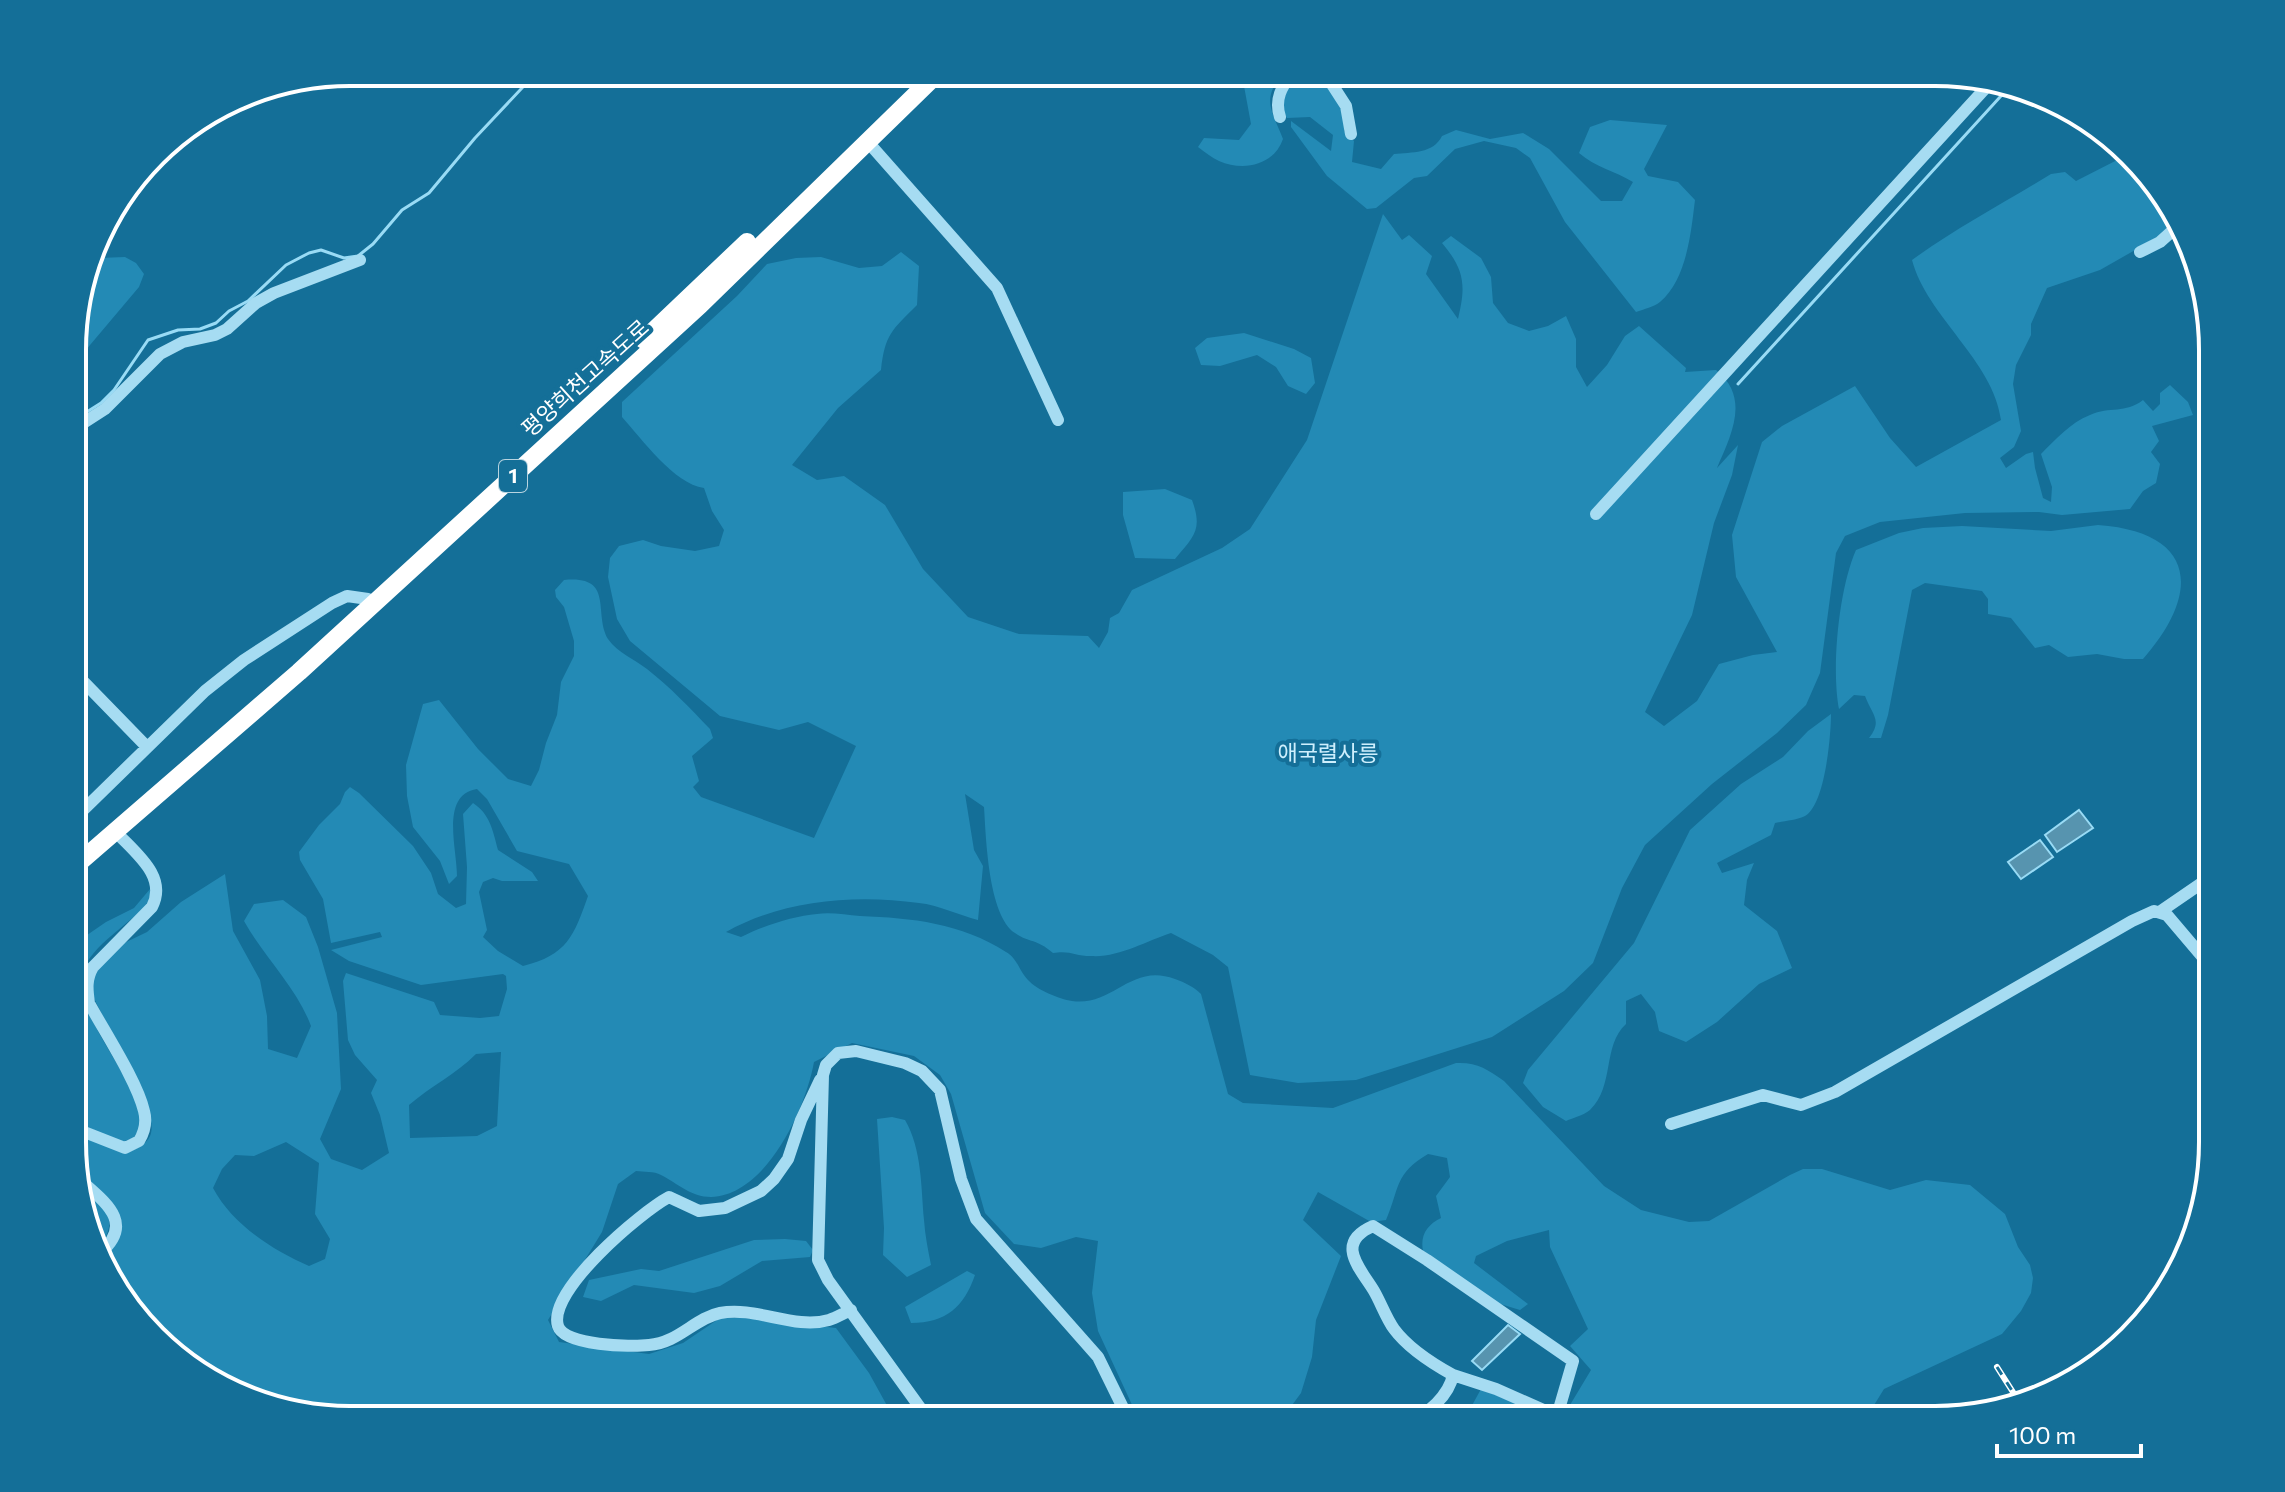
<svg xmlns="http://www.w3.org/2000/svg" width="2285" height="1492" font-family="Commissioner,'Noto Sans KR',sans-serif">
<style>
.green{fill:#238ab5;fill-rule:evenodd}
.water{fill:#5794af;stroke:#99dbf5;stroke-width:2}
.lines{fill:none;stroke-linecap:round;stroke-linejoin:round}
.stream{stroke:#99dbf5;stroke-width:3}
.minor{stroke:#a6dcf2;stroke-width:12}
.highway{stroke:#fff;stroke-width:18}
.rail-casing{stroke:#fff;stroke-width:6}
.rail{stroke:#146f98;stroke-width:3;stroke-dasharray:9;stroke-linecap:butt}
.labels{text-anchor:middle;stroke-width:8;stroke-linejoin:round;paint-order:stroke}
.shield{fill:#146f98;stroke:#b8d4e0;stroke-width:2}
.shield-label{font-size:20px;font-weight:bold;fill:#fff}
.street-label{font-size:22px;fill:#fff;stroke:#146f98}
.park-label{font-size:22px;fill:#ceeffd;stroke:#146f98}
.rim{fill:none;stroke:#fff;stroke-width:4}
</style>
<rect width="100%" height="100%" fill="#146f98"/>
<path class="green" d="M1252 72H1284C1261 99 1271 109 1283 139 1274 165 1244 172 1219 161 1212 158 1205 152 1198 147L1204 138 1239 140 1251 124 1244 86Z
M1296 72H1321L1345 112 1344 131 1354 141 1352 162 1381 169 1394 154C1412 152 1433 154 1442 136L1456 130 1490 139 1523 133 1549 149 1601 201H1622L1633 182C1615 171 1595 167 1579 153L1590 127 1610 120 1667 125 1644 169 1648 176 1678 182 1695 200C1691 232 1687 279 1660 302 1654 307 1644 309 1636 312L1565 222 1530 158 1516 148 1484 141 1455 149 1427 176 1414 178 1376 208 1367 209 1327 176 1291 127V121L1331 151 1333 135 1310 117 1287 118C1275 102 1287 88 1296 72Z
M2123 157 2176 211 2179 220 2165 233 2100 270 2047 288 2031 324V335L2016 365 2013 384 2021 431 2014 447 2000 458 2006 468 2026 454 2033 452 2035 468 2043 498 2051 502 2052 487 2041 454C2056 439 2070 423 2090 415 2110 406 2125 414 2143 400L2153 411 2160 404V393L2170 385 2188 402 2193 415 2152 426 2159 441 2151 452 2160 464 2156 483 2143 491 2130 509 2062 515 2039 512 1965 513 1880 522 1845 536 1836 553 1820 673 1806 705 1777 733 1712 784 1645 845 1622 888 1593 963 1564 991 1492 1037 1356 1080 1298 1083 1250 1075 1228 967 1213 955 1171 933C1146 941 1118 958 1091 956 1075 956 1070 950 1053 953 1036 938 1029 943 1015 933 988 915 986 837 984 807L965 794 974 850 983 866 978 920C959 915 938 905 919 903 854 894 783 900 726 932L741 937C763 926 793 916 817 914 831 912 846 915 860 916 912 918 961 923 1006 952 1018 959 1019 971 1028 980 1037 990 1059 999 1072 1001 1113 1007 1131 962 1175 979 1186 983 1194 987 1201 994L1228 1094 1243 1103 1333 1108 1456 1063C1477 1062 1487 1069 1504 1081L1604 1186 1641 1210 1689 1222 1709 1221 1790 1175 1803 1169H1822L1890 1190 1926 1180 1970 1185 2005 1214 2018 1247 2030 1265 2033 1278 2031 1293 2021 1311 2002 1334 1884 1389 1871 1410 1854 1419 1570 1420 1564 1415 1591 1370 1570 1346 1588 1329 1550 1247 1549 1230 1507 1241 1476 1256 1474 1263 1528 1304 1520 1310 1497 1303 1423 1251C1420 1235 1427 1225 1441 1218L1436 1196 1450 1177 1447 1158 1428 1154C1394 1174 1400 1188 1386 1220L1371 1222 1318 1192 1303 1220 1341 1256 1316 1320 1312 1357 1301 1393 1284 1416V1420H1139L1098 1331 1092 1293 1098 1241 1076 1237 1041 1248 1014 1244 985 1213 951 1094 940 1075 914 1056 852 1043 814 1062C806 1108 766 1196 711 1197 691 1197 677 1183 661 1175 654 1171 644 1172 636 1171L618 1184 602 1232 548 1320 559 1342 649 1354 683 1343 720 1318H745L836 1328 869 1373 895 1420H350L261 1405 195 1373 109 1281 101 1257 120 1223 74 1168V1133L131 1151C138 1148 147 1143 150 1136 162 1110 102 1021 91 991V977L120 945 147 932 181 902 225 874 233 931 260 980 267 1016 268 1049 297 1058 311 1026C297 988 264 957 244 921L254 904 283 900 306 917 318 947 337 1013 341 1089 320 1139 331 1159 362 1170 389 1153 380 1115 371 1093 377 1080 355 1055 348 1040 343 981 346 973 434 1002 440 1015 480 1018 499 1016 507 989 506 976 503 974 421 985 349 961 331 950 382 937 380 932 331 943 323 899 300 860 299 852 319 825 340 804 345 792 350 787 359 793 413 846 431 873 438 894 456 908 466 904 467 867 463 814 473 803C490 814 493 831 498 850L532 872 538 881H502L493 878 483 882 479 892 487 930 483 937 498 951 523 966C567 955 574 936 588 896L569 864 517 851 487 799 477 789C440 795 457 848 457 876L449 884 440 861 413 827 407 796 406 765 423 704 439 700 478 749 508 779 531 786 539 770 546 743 557 715 561 682 574 656V641L564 607 556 597 555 590 564 580C615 575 593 613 608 639 618 653 634 659 647 669 670 687 690 708 710 729L713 738 692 756 699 781 693 787 701 797 814 838 856 746 808 722 779 730 720 716 630 641 617 619 608 577 610 558 619 546 643 540 661 546 695 551 719 546 724 530 712 511 704 488C674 484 642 439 622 417V402L737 296 767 264 796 258 821 257 859 268 882 266 901 252 919 266 917 305C892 330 885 334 881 370L838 408 792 465 817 480 844 476 885 505 923 569 968 617 1019 634 1088 636 1099 648 1108 632 1110 618 1119 613 1132 590 1222 548 1250 529 1307 440 1383 214 1402 240 1409 235 1432 256 1426 274 1458 319C1466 286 1465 270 1442 243L1451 236 1481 258 1491 277 1493 303 1508 323 1529 331 1548 326 1566 316 1576 339V367L1587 387 1607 365 1625 336 1639 326 1686 368 1685 372 1716 370C1751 398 1731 435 1717 468L1738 445 1732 475 1714 523 1692 615 1645 712 1664 726 1697 701 1719 664 1753 655 1777 652 1736 577 1732 535 1762 442 1782 426 1855 386 1890 438 1916 467 2001 420C1993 360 1927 317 1912 260 1956 228 2005 202 2051 174L2065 172 2076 181ZM501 1052 497 1126 477 1136 410 1138 409 1105C431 1086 456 1074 476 1054ZM286 1142 319 1163 315 1214 330 1239 325 1259 309 1266C272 1250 232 1224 213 1188L222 1169 235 1155 254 1156Z
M125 257 136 263 144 274 139 287 74 364V314L90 263 99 258Z
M1244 333 1294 349 1311 358 1315 383 1306 394 1288 386 1276 367 1257 355 1220 366 1201 365 1195 348 1207 338Z
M1165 489 1192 500C1203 530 1194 536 1175 559L1135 558 1123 515V492Z
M2098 525C2196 532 2202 592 2143 659H2124L2097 654 2068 657 2049 645 2035 648 2011 618 1988 614V599L1982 591 1925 583 1912 590 1888 715 1881 738H1869C1883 720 1872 715 1865 696L1854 695 1839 709C1831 668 1839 588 1856 550L1899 533 1923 528 1962 526 2051 531Z
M1831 714C1831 736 1825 805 1805 816 1797 820 1784 821 1775 823L1771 835 1717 863 1722 873 1754 863 1747 880 1744 905 1777 931 1792 968 1759 984 1717 1022 1686 1042 1659 1031 1655 1012 1641 994 1626 1001V1024C1602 1046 1615 1086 1590 1110 1584 1115 1573 1118 1566 1121L1543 1107 1523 1083 1528 1070 1634 943 1690 830 1741 784 1783 757 1808 731Z
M150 889V902C130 924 92 944 82 973 71 1008 133 1076 140 1113 142 1121 139 1130 137 1137L119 1143 74 1125V944L106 922 134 908Z
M892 1117 905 1120C922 1149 921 1187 924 1220 925 1235 928 1250 931 1265L907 1277 883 1255 884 1228 877 1119Z
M75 1181C104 1206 122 1212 99 1250Z
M785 1239 806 1241 813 1250 810 1257 762 1261 720 1286 694 1293 634 1285 601 1301 583 1297 589 1280 641 1269 659 1271 754 1240Z
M967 1271 975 1275C964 1307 946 1323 911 1323L905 1307Z
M1481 1389 1518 1404 1547 1420H1464Z"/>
<path class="water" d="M2079 810 2093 828 2057 852 2045 835Z
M2040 840 2053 857 2021 879 2008 862Z
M1508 1325 1520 1334 1482 1370 1472 1361Z"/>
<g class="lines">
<path class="stream" d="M1738 384 2011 85
M74 417 82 415 101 403 114 390 148 340 178 330 200 329 216 323 229 311 248 301 286 265 309 253 321 250 344 258 358 256 373 244 402 210 429 193 475 138 537 72"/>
<path class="minor" d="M1324 72 1346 106 1351 134
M1280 117C1274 99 1282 87 1292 72
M867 141 997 288 1058 420
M2140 252 2160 242 2180 224
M74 429 105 409 160 354 183 342 215 335 227 329 256 303 274 293 360 260
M1596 514 1992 81
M74 672 147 747
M74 819 205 691 244 660 332 603 347 596 368 599
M2161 911 2212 876
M820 1080 801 1120 788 1159 774 1179 761 1191 725 1208 699 1211 669 1197C641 1212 547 1291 558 1326 564 1346 631 1347 649 1345 678 1343 695 1318 720 1313 756 1306 794 1330 829 1320 836 1318 844 1313 851 1310
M1671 1124 1763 1095 1801 1105 1835 1092 2132 921 2154 911 2167 915 2212 968
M74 1128 125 1148 139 1141C145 1131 147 1122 144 1111 137 1081 104 1031 89 1003 87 989 86 979 93 967L152 907C168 876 135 853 115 831
M74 1174C98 1198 139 1220 100 1253
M1453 1375 1496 1389 1557 1416
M1393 1419 1403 1420
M929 1420 828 1280 818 1260 823 1075 826 1065 838 1053 856 1051 905 1063 922 1071 940 1090 961 1179 976 1219 1098 1357 1129 1420
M1409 1420C1428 1415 1449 1395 1453 1375 1433 1364 1408 1348 1394 1329 1386 1318 1381 1303 1374 1291 1360 1268 1334 1243 1373 1226L1427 1260 1573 1361 1557 1416 1559 1420"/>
<path class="highway" d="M644 340 747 242
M74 867 299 672 700 305 939 72"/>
<g class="rail-casing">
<path id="rail" d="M1997 1367 2018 1400"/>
</g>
<use href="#rail" class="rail"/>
</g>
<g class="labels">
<rect class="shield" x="499" y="460" width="28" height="32" rx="6"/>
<g class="shield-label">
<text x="513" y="483">1</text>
</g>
<g class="street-label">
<text transform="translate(585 378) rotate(-42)" y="8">평양희천고속도로</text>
</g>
<g class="park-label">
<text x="1328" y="761">애국렬사릉</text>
</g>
</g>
<path d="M0 0H2285V1492H0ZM350 86H1935A264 264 0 0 1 2199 350V1142A264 264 0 0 1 1935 1406H350A264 264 0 0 1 86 1142V350A264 264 0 0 1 350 86Z" fill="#146f98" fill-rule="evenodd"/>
<path class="rim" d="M350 86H1935A264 264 0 0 1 2199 350V1142A264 264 0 0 1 1935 1406H350A264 264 0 0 1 86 1142V350A264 264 0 0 1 350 86Z"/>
<path d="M1997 1444v12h144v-12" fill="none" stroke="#ffffff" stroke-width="4"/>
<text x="2009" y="1444" font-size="24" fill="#ffffff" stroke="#146f98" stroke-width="6" paint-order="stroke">100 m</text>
</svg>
